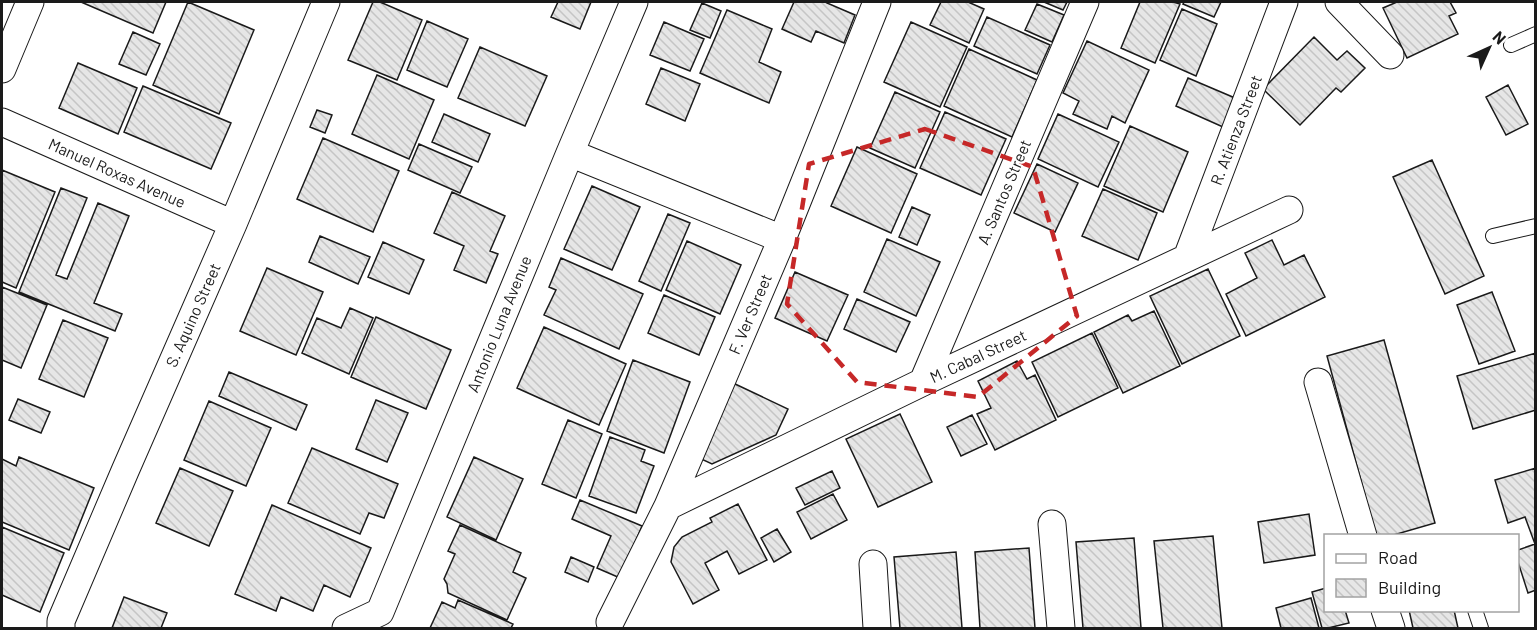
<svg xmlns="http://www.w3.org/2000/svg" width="1537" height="630" font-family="Barlow,sans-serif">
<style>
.building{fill:url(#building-back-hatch);stroke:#1a1a1a;stroke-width:1.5}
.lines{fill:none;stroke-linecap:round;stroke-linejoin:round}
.service-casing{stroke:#1a1a1a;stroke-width:16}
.minor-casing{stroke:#1a1a1a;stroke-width:29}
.service{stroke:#fff;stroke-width:14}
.minor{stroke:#fff;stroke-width:27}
.marked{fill:none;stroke:#c62828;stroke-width:4.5;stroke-dasharray:12 8;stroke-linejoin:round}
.labels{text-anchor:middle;stroke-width:4.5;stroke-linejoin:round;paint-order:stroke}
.street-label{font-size:16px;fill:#1a1a1a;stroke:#fff}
</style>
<defs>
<pattern id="building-back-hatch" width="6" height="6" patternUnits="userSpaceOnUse" patternTransform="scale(1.5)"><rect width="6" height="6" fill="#e6e6e6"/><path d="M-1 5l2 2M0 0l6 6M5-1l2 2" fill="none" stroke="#c5c5c5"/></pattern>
</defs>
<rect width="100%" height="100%" fill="#fff"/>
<path class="building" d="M81 2H166L153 33Z
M188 2 254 30 219 114 153 85Z
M373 2H380L422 20 397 80 348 60Z
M558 2H591L580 29 551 17Z
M794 2H828L827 3 855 15 844 43 816 31 811 42 782 29Z
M941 2H968L984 9 969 43 930 25Z
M1044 2H1067L1063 10Z
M1140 2H1173L1180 4 1155 63 1121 48Z
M1184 2H1221L1214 17 1183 4Z
M1397 2H1450L1456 13 1449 16 1458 34 1407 58 1383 8Z
M702 3 721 11 710 38 690 30Z
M1037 4 1064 15 1052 42 1025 30Z
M1182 9 1217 24 1196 76 1160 60Z
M727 10 772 29 759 62 781 72 769 103 700 73Z
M987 17 1050 45 1037 74 974 46Z
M427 21 468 39 447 87 407 70Z
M664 22 704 39 690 71 650 55Z
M911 22 967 47 940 107 884 82Z
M133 32 160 44 146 75 119 64Z
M1314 37 1337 60 1347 51 1365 68 1341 92 1336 88 1300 125 1263 89Z
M1087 41 1149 70 1125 123 1112 116 1107 129 1073 114 1079 101 1063 93Z
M480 47 547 76 525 126 458 98Z
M969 49 1037 80 1012 137 944 106Z
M78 63 137 88 118 134 59 108Z
M661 68 700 84 685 121 646 104Z
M377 75 434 100 409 159 352 134Z
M1188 78 1235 98 1223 127 1176 106Z
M1508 85 1528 124 1506 135 1486 97Z
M143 86 231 123 211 169 124 132Z
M895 92 940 112 915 168 870 148Z
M317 110 332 115 325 133 310 127Z
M945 112 1006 139 981 195 920 168Z
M444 114 490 134 478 162 432 142Z
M1058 114 1119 142 1098 187 1038 159Z
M1130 126 1188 152 1163 212 1104 186Z
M323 138 399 171 373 232 297 199Z
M419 144 472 167 460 193 408 170Z
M857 147 917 174 891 233 831 206Z
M1432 160 1484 276 1445 294 1393 177Z
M1037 164 1078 183 1055 232 1014 213Z
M2 170 55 192 16 288 2 282Z
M592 186 640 207 612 270 564 249Z
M61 188 87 198 56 275 67 279 98 203 129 216 94 303 122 314 115 331 19 292Z
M1103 189 1157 213 1138 260 1082 236Z
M452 192 505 216 490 251 498 254 486 283 454 270 464 246 434 233Z
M912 207 930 215 917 245 899 237Z
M668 214 690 223 661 291 639 281Z
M320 236 370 257 358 284 309 262Z
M887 239 940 262 916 316 864 292Z
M1272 240 1284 265 1304 255 1325 297 1246 336 1226 294 1257 278 1245 253Z
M687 241 741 265 720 314 666 290Z
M383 242 424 260 409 294 368 277Z
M561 258 643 294 619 349 544 315 556 290 549 287Z
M267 268 323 292 296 355 240 331Z
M1208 269 1240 336 1182 364 1150 296Z
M795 272 848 295 827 341 775 318Z
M2 287 47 305 21 368 2 360Z
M1492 292 1515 351 1479 364 1457 305Z
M664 295 715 317 699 355 648 333Z
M857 299 910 322 896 352 844 329Z
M350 308 373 318 349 374 302 353 317 318 341 328Z
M1154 311 1180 366 1123 393 1094 332 1128 315 1132 321Z
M376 317 451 350 426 409 351 377Z
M63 320 108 338 84 397 39 379Z
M544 327 626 364 599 425 517 388Z
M1092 333 1118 388 1058 417 1032 362Z
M1384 340 1435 523 1390 536H1376L1327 356Z
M1536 353V410L1473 429 1457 376Z
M633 360 690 382 664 453 607 431Z
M1017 361 1027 379 1035 375 1056 420 995 450 977 414 991 408 978 381Z
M229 372 307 405 296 430 219 396Z
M733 383 788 409 776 435 712 464 699 458Z
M18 399 50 412 41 433 9 420Z
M376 400 408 413 387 462 356 449Z
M209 401 271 428 246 486 184 460Z
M900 414 932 482 878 507 846 439Z
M972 415 987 444 961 456 947 427Z
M568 420 602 434 576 498 542 484Z
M610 437 645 450 641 461 654 466 636 513 589 496Z
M312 448 398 484 384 518 369 513 360 534 288 503Z
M19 457 94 488 69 550 2 522V459L16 466Z
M474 457 523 479 496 540 447 517Z
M180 468 233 491 209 546 156 523Z
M1536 468V590L1528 593 1518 562V550L1535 544 1525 517 1508 523 1495 480Z
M832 471 840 488 805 505 796 488Z
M833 494 847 520 811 539 797 512Z
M580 500 642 526 620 578 597 568 611 536 572 519Z
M738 504 767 560 739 574 727 551 705 563 719 590 693 604 671 562 674 547 682 537 712 522 710 518Z
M272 505 371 548 350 597 324 585 313 611 281 597 276 611 235 594Z
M1309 514 1315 555 1264 563 1258 522Z
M460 525 521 553 513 572 526 578 507 620 448 593 447 584 444 579 455 554 448 551Z
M2 527 64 553 40 612 2 595Z
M777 529 791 552 774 562 761 538Z
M1213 536 1222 628H1163L1154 541Z
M1134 538 1141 628H1083L1076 542Z
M1029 548 1035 628H980L975 552Z
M956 552 962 628H900L894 557Z
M571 557 594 567 588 582 565 572Z
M1326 588V610H1345L1349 623 1328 628H1322L1312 592Z
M124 597 167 613 161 628H112Z
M1311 598 1319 628H1281L1276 608Z
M458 600 513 624 511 628H430L442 602 455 608Z
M1409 610H1454L1458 628H1413Z"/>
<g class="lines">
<g class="service-casing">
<path id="service" d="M1511 45 1536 34
M1493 236 1536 226
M1475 610 1481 628"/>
</g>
<g class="minor-casing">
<path id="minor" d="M1339 2 1390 55
M2 69 30 2
M2 122 233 224
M570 153 782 239
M1187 258 1284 2
M923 382 1085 2
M1318 382 1363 536
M668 506 923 382 1289 210
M1052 524 1061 628
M873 564 877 628
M1385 610 1391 628
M610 622 668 506 782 239 877 2
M61 628V621L125 471 233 224 326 2
M346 628 380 612 570 153 634 2"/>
</g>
<use href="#service" class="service"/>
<use href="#minor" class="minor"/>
</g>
<path class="marked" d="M925 129 1033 167 1077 316 978 397 857 382 787 304 809 164Z"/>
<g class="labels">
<g class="street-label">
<text transform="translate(1236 130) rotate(-69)" y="6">R. Atienza Street</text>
<text transform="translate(117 173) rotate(24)" y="6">Manuel Roxas Avenue</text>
<text transform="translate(1004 192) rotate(-67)" y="6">A. Santos Street</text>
<text transform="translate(750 314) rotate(-67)" y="6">F. Ver Street</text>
<text transform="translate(193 315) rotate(-66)" y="6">S. Aquino Street</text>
<text transform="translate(499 324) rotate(-68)" y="6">Antonio Luna Avenue</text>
<text transform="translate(978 356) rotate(-25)" y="6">M. Cabal Street</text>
</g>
</g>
<rect width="1537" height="630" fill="none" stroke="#1a1a1a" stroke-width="6"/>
<rect x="1324" y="534" width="195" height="78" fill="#ffffff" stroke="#a3a3a3" stroke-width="1.5"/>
<rect x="1336" y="554" width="30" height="9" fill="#ffffff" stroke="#a3a3a3" stroke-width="1.5"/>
<text x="1378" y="564" font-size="18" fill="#1a1a1a">Road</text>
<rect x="1336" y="579" width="30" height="18" fill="url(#building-back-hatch)" stroke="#a3a3a3" stroke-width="1.5"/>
<text x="1378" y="594" font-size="18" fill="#1a1a1a">Building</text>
<g transform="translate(1489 48) rotate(45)" stroke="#ffffff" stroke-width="4.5" paint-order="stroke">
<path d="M0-4.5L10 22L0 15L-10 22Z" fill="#1a1a1a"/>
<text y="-9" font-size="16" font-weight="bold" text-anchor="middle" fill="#1a1a1a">N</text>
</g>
</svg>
